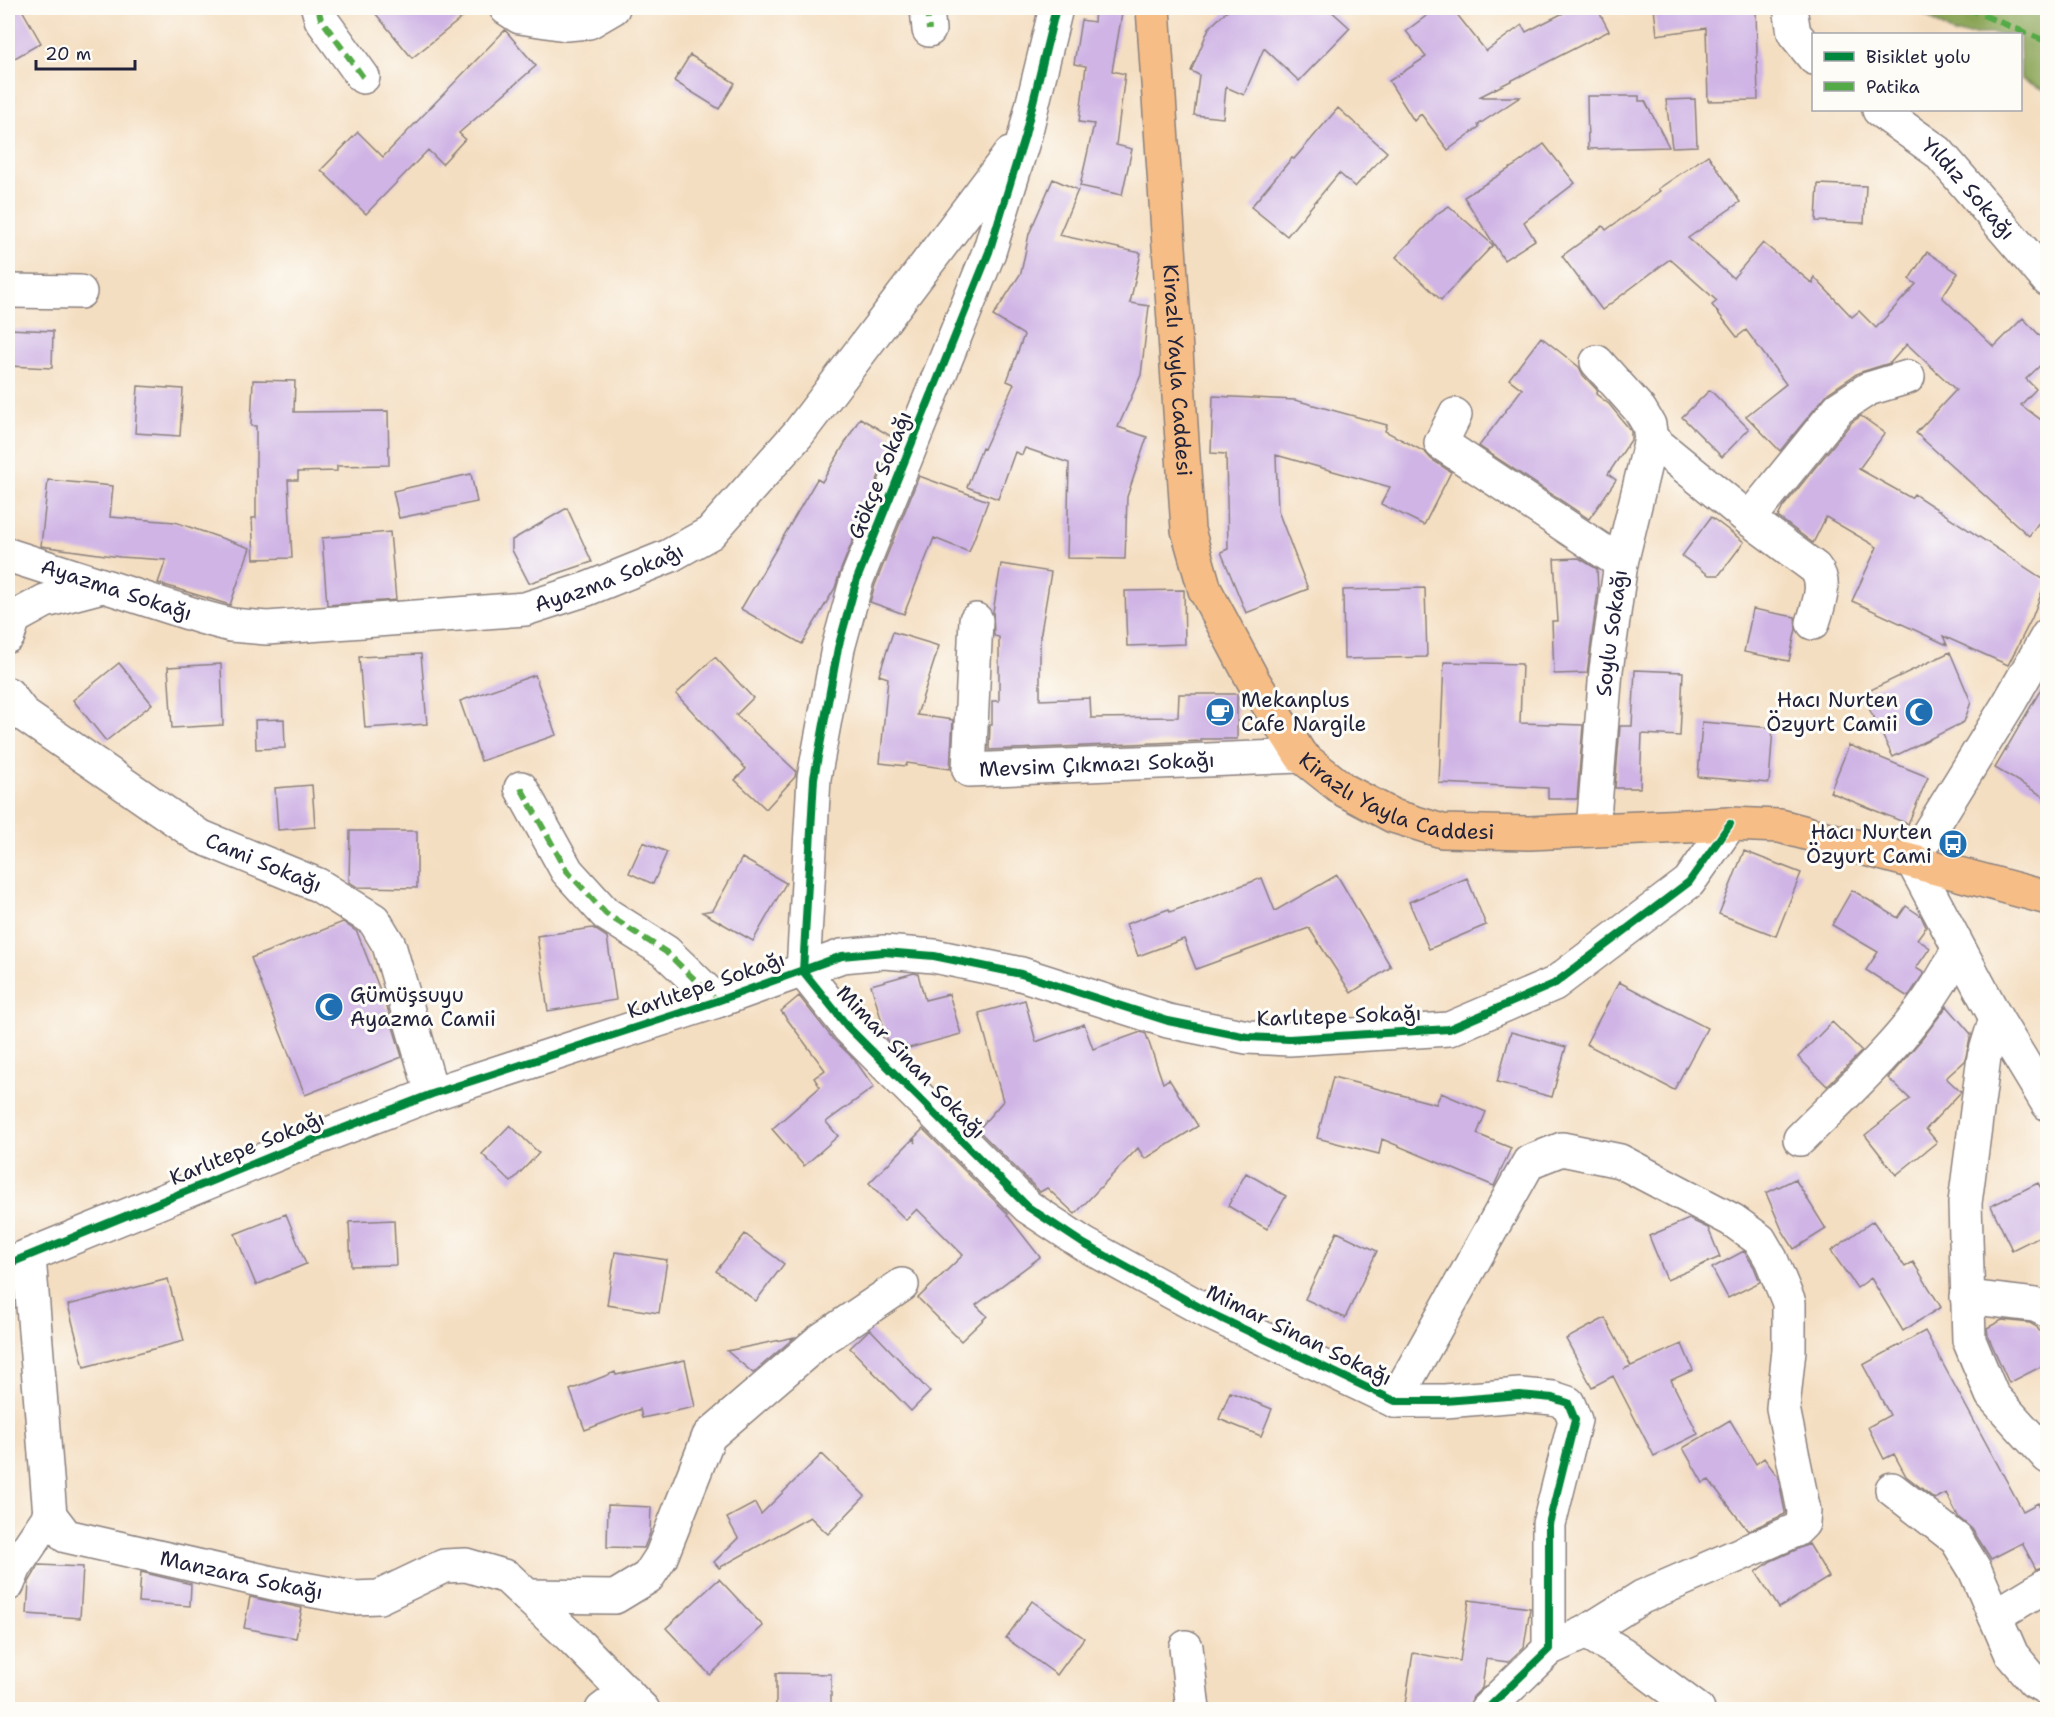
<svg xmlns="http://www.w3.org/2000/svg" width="2055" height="1717" font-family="'Shantell Sans',sans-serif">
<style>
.forest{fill:#8aa456;stroke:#566348;stroke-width:1.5}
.building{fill:#cfb4e5}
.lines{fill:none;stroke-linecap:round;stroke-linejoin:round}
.minor-casing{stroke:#8b807e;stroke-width:36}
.major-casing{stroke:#8b807e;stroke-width:36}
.minor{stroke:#fff;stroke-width:33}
.major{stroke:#f6be86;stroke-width:33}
.quiet{stroke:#53aa46;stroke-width:6;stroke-dasharray:12 6;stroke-linecap:butt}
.cycleway-casing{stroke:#fdfcf7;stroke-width:11}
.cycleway{stroke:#00873e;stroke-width:8}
.labels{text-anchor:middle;stroke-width:6;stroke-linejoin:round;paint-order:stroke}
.street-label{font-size:21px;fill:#22223b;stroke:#fdfcf7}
.poi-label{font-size:21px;fill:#22223b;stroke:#fdfcf7;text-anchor:start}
</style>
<rect width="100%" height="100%" fill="#fdfcf7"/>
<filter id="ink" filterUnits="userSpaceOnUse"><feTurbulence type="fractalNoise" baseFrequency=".0167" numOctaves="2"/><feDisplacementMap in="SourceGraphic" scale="12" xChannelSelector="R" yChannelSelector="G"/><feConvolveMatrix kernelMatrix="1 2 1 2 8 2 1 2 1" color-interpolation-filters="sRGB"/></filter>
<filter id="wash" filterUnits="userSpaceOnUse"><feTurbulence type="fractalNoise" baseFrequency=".008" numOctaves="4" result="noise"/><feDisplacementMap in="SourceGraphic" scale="24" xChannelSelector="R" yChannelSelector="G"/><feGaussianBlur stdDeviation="1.35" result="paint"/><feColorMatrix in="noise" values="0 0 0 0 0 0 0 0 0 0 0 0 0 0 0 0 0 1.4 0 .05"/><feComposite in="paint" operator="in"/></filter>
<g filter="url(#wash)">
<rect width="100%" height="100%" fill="#f4dec1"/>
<path class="forest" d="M1914 8H2047V91L2021 79 2020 34H1954Z"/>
<g id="blocks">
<path class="building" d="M8 8H21L41 43 8 62Z
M371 8H474L412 58Z
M1095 8H1123L1112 71 1125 74 1116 145 1132 149 1122 195 1080 186 1094 124 1079 122 1086 66 1074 64 1081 20 1094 22Z
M1230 8H1328L1350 28 1299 81 1264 48 1244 95 1226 87 1223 118 1194 115 1199 75 1191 71 1209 28Z
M1437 8H1452L1486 51 1522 25 1526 32 1573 8H1597L1609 31 1479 97H1520L1478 125 1479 127 1448 150 1421 114 1414 121 1389 81 1426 57 1406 31Z
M1654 8H1756L1758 100 1708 101 1706 28 1657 35Z
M505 30 536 66 459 133 465 139 442 164 428 150 366 214 321 170 358 132 383 157Z
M690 55 735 83 719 109 674 81Z
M1587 96H1639V101H1645L1669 147 1588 149Z
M1695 99 1697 146 1672 147 1666 100Z
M1338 108 1387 152 1355 187 1339 173 1287 236 1251 207 1292 158 1294 159Z
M1544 144 1575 183 1524 222 1535 240 1504 260 1464 197 1517 164Z
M1708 155 1740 202 1688 238 1733 278 1763 243 1813 284 1814 277 1852 317 1859 311 1876 328 1916 284 1909 279 1927 252 1958 273 1942 297 1994 347 2023 318 2048 344V358L2026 379 2036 389 2021 405 2048 425V510L2029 536 1916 433 1956 390 1907 344 1890 363 1858 373 1828 393 1780 451 1746 416 1786 384 1746 330 1737 337 1712 305 1717 301 1670 259 1602 310 1562 256 1603 226 1606 230 1660 191 1658 189Z
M1053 179 1078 190 1059 235 1141 253 1130 303 1149 306 1141 375 1118 427 1147 437 1127 497 1125 559 1067 558 1069 463 1025 448 1022 455 1015 452 998 499 967 487 982 448 984 449 1014 384 1007 381 1024 335 993 316 1021 273 1029 234Z
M1818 184 1866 186 1864 223 1816 221Z
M1449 206 1493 245 1441 300 1396 257 1438 213Z
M8 329 53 331 52 368 8 366Z
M1541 337 1579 367 1583 375 1598 391 1596 394 1609 404 1631 431V440L1608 474 1616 480 1589 519 1479 446 1522 389 1509 379Z
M253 380 295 381 294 412 388 411 389 465 337 466V471L298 472V480H288L292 558 254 559 252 518H256V426H251Z
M138 386 183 389 180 436 135 433Z
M1710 390 1749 429 1722 457 1682 417Z
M1213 396 1295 400 1387 425 1385 431 1425 452 1431 459 1451 472 1424 525 1381 504 1390 487 1276 455 1278 511 1308 589 1246 613 1221 552 1228 549 1226 454 1211 453Z
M1861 416 1885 433 1859 469 1911 498 1914 494 2046 581 2032 618 2008 665 1943 636 1947 645 1852 601 1877 547 1826 517 1813 543 1778 517 1783 507 1852 422Z
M860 418 894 438 840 572 835 588 802 644 741 609 817 479 822 482Z
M471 474 477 502 399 518 393 491Z
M919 476 988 501 969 552 934 538 904 614 870 602 875 585Z
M48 480 113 486 110 517 175 522 250 548 230 605 158 583 166 560 120 557 41 546Z
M567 508 592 562 529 583 512 550V540Z
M1711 517 1744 542 1719 575H1709L1682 556Z
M390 532 396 600 327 605 322 538Z
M1579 558 1597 569 1598 591 1587 673 1554 674 1552 621H1558L1554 559Z
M1001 564 1051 572 1040 638V700L1090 698 1091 718 1178 717 1179 694H1237V739H1201V741L989 750 990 725H992V701H999V637L994 636 993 612Z
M1425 588 1427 657 1344 659 1343 590Z
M1184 590 1185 644 1127 646 1125 591Z
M1753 609 1795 617 1796 629 1789 661 1744 652Z
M893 632 939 646 917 715 953 720 950 769 907 763 906 766 880 763 888 678 879 675Z
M1950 652 1971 702 1964 722 1893 757 1862 694Z
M421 654 427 724 365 728 359 657Z
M715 657 753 698 736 715 796 771 795 777 766 809 735 780 746 769 676 694Z
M1444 662 1522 664 1520 723 1583 725 1577 799H1548V788L1439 783Z
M119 663 152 704 106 741 73 700Z
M221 664 223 725 172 728 168 667Z
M1635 670 1683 672 1680 736 1642 734 1640 788H1615L1620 726H1632Z
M535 675 556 735 481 761 460 701Z
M2048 677V799L1995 768Z
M284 719 285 748 256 749 255 720Z
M1702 722 1773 728 1769 783 1698 777Z
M1849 745 1928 777 1908 824 1830 792Z
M312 785 315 827 278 830 275 788Z
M350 831H417V888L357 887 349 882Z
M643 842 667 852 653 884 629 873Z
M1744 851 1801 873 1776 936 1719 914Z
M742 858 786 883 753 941 702 912 713 910Z
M1337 875 1391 967 1351 993 1309 928 1196 969 1184 939 1138 956 1126 924 1169 909 1170 912 1262 878 1275 911Z
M1467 878 1486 925 1429 949 1409 902Z
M1852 890 1898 918 1906 906 1921 916 1926 927 1917 939 1930 948 1916 968 1924 973 1908 997 1866 970 1878 952 1832 925Z
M343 922 357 932 388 1010 402 1057 305 1095 251 958Z
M593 928 607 937 616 1000 548 1011 537 936Z
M914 973 918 974 925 1000 949 994 961 1034 898 1051 887 1039 871 985Z
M1619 982 1707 1028 1674 1090 1586 1044Z
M799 996 833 1039 854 1059 874 1087 826 1122 838 1136 804 1166 772 1129 820 1087 814 1078 825 1070 781 1011Z
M1025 1000 1036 1042 1084 1024 1093 1049 1141 1032 1146 1034 1163 1083 1169 1079 1198 1126 1145 1159 1138 1148 1075 1214 1047 1188 1040 1192 978 1130 1003 1101 979 1013Z
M1947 1006 1971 1034 1965 1061 1946 1078 1961 1092 1926 1129 1937 1142 1896 1175 1865 1135 1910 1099 1888 1078 1922 1039Z
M1832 1022 1862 1051 1827 1086 1798 1057Z
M1511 1032 1566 1047 1552 1097 1497 1082Z
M1333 1077 1436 1104 1441 1093 1486 1112 1477 1134 1511 1148 1494 1186 1382 1139 1379 1154 1317 1138Z
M510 1125 539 1153 511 1182 482 1154Z
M923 1129 1008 1214 1007 1215 1040 1257 976 1305 987 1316 961 1341 918 1298 963 1255 917 1209 906 1220 869 1183 913 1139 916 1143 914 1138Z
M1246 1173 1286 1196 1267 1229 1228 1206Z
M1795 1179 1826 1229 1794 1249 1782 1230 1766 1193Z
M2038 1183 2048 1200V1232L2012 1250 1991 1206Z
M286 1214 306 1264 256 1285 235 1234Z
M1689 1219 1708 1228 1720 1257 1667 1280 1649 1236Z
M394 1220 396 1265 351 1266 349 1222Z
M1873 1221 1905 1267 1913 1262 1941 1307 1903 1331 1871 1278 1857 1288 1831 1251Z
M1337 1232 1377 1251 1345 1318 1305 1299Z
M745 1234 784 1264 756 1301 716 1271Z
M1744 1251 1754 1267 1760 1282 1728 1298 1712 1268Z
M615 1252 667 1260 659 1313 607 1305Z
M168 1279 184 1341 84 1367 68 1305Z
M1605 1318 1631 1366 1624 1369 1682 1344 1693 1370 1671 1380 1698 1434 1654 1456 1613 1376 1592 1387 1566 1339Z
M2002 1320 2030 1323 2037 1327 2048 1346V1363L2009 1383 1988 1336 1987 1328Z
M870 1329 930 1392 911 1411 850 1348Z
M1925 1331 2023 1511 2038 1503 2048 1520V1565L2036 1569 2022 1543 1991 1559 1972 1529 1959 1518 1946 1493 1935 1499 1906 1476 1894 1454 1884 1459 1868 1427 1890 1415 1863 1365Z
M795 1337 753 1373 727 1351Z
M685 1360 695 1407 642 1418 640 1409 585 1430 570 1390 615 1372 616 1375Z
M1230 1392 1272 1409 1261 1436 1219 1419Z
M1730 1420 1756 1464 1764 1458 1778 1477 1785 1512V1514L1748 1531 1709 1480 1703 1483 1683 1448Z
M822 1454 865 1496 828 1534 810 1517 719 1568 714 1562 738 1538 727 1518 755 1503 761 1514Z
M608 1505 651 1507 650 1533 644 1548 607 1547Z
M1809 1544 1829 1577 1779 1608 1756 1572 1771 1561Z
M39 1565 83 1567 80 1618 27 1614 29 1582Z
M141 1572 191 1584 190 1606 139 1602Z
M719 1579 763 1626 710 1675 666 1628Z
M250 1597 302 1608 296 1638 244 1628Z
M1469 1600 1530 1608 1524 1647 1508 1662 1486 1659 1482 1688 1473 1697 1468 1710H1439L1405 1704 1413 1653 1460 1661Z
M1032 1601 1084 1638 1057 1675 1006 1638Z
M776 1673 831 1674V1710H776Z"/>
</g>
</g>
<g filter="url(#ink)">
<use href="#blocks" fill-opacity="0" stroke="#8b807e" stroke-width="1.5"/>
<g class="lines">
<g class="minor-casing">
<g id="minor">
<path d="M318 8 321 19 363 77"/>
<path d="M506 8 520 17 566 24 589 22 613 8"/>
<path d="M927 8 929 30"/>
<path d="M1056 8 1025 135 989 252 857 579 838 648 814 778 803 971 848 1027 1028 1207 1084 1244 1210 1313 1395 1401H1445L1520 1395 1553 1398 1568 1403 1575 1420 1549 1524V1649L1486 1710"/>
<path d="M1790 8 1794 33 1814 58"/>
<path id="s1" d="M1879 110 1938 152 2048 280"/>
<path d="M8 291 80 292"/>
<path d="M1455 415 1441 443 1621 563"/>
<path d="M1651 439 1749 519 1839 408 1868 389 1908 377"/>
<path d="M1749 519 1815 568C1828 584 1818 605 1813 623"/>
<path id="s2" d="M8 555 201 617 231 625 267 628 525 609 587 589 669 556 710 533 798 434 1010 154"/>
<path id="s3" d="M976 620 969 770 1301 756"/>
<path d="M2048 635 2009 703 1912 860 1996 1018 2048 1104"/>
<path d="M8 636 14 618 45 601 102 586"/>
<path id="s4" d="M8 694 24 715 199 836 318 885 374 920 389 945 432 1094"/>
<path d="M521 788 567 871 606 914 666 952 717 1001"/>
<path id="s5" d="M1593 830 1606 670 1621 563 1651 439 1649 425 1640 410 1597 362"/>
<path d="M1996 1018 1984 1057 1965 1203 1969 1340 1992 1395 2048 1457"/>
<path d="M1800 1139C1858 1081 1923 1025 1958 949"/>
<path id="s6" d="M29 1257 50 1515 66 1536 277 1584 353 1598 379 1597 444 1566 466 1565 507 1577 575 1641 643 1710"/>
<path d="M8 1264 292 1148 432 1094 717 1001 842 956 884 952 934 956 1021 974 1168 1021 1247 1037 1289 1039 1449 1029 1554 984 1689 882 1730 824"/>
<path d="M1967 1297 2035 1305 2048 1311"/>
<path d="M1395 1401 1529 1162 1562 1149 1620 1161 1732 1220 1760 1240 1771 1259 1789 1303V1350L1783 1408 1804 1511 1803 1523 1796 1530 1642 1597 1586 1632 1549 1649"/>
<path d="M1892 1489 1956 1539 1975 1570 2012 1655 2034 1681 2048 1689"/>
<path d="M8 1584 15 1567 50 1515"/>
<path d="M527 1596 615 1597 648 1577 661 1557 709 1436 818 1342 902 1285"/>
<path d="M1995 1616 2048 1584"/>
<path d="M1586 1632 1623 1654 1698 1710"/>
<path d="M1186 1647 1193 1710"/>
<path d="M602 1710 626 1692"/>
</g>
</g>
<g class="major-casing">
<g id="major">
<path id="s7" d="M1153 8 1188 530 1205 590 1254 682 1301 756 1344 790 1393 816 1442 831 1529 833 1730 824 1780 826 2048 898"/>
</g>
</g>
<use href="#minor" class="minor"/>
<use href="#major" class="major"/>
<path class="quiet" d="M318 8 321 19 363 77
M927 8 929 30
M1966 8 2048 42
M521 788 567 871 606 914 666 952 717 1001"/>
<g class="cycleway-casing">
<path id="cycleway" d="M1056 8 1025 135 989 252 857 579 838 648 814 778 803 971 848 1027 1028 1207 1084 1244 1210 1313 1395 1401H1445L1520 1395 1553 1398 1568 1403 1575 1420 1549 1524V1649L1486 1710
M8 1264 292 1148 432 1094 717 1001 842 956 884 952 934 956 1021 974 1168 1021 1247 1037 1289 1039 1449 1029 1554 984 1689 882 1730 824"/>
</g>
<use href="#cycleway" class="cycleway"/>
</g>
</g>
<defs>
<g id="cafe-disc" transform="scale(1.5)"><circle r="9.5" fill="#1f6fb2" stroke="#fdfcf7"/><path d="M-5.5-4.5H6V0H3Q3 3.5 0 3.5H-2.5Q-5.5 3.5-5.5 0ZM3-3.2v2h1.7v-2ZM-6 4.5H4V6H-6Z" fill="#fff"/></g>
<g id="mosque-disc" transform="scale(1.5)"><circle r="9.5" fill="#1f6fb2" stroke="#fdfcf7"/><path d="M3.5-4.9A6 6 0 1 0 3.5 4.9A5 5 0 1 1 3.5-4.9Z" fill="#fff"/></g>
<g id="bus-disc" transform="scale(1.5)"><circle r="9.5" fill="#1f6fb2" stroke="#fdfcf7"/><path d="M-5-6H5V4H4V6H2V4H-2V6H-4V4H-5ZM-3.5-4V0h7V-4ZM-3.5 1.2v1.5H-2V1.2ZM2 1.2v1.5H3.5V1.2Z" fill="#fff"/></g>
</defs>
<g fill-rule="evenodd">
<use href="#cafe-disc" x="1220" y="712"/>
<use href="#mosque-disc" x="1919" y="712"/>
<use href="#bus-disc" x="1953" y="844"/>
<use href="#mosque-disc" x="329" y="1007"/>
</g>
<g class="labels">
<g class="street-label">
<text dy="7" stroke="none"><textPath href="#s1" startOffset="120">Yıldız Sokağı</textPath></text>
<text dy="7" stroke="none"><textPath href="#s7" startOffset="363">Kirazlı Yayla Caddesi</textPath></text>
<text transform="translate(880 475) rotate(-68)" y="7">Gökçe Sokağı</text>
<text dy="7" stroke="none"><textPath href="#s2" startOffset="618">Ayazma Sokağı</textPath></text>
<text dy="7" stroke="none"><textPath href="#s2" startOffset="114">Ayazma Sokağı</textPath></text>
<text dy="7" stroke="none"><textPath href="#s5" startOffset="198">Soylu Sokağı</textPath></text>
<text dy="7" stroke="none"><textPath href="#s3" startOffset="278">Mevsim Çıkmazı Sokağı</textPath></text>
<text dy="7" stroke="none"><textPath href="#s7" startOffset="885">Kirazlı Yayla Caddesi</textPath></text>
<text dy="7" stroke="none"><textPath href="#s4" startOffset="309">Cami Sokağı</textPath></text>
<text transform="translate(706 985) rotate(-19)" y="7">Karlıtepe Sokağı</text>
<text transform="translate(1339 1016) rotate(-2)" y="7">Karlıtepe Sokağı</text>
<text transform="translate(911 1062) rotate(46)" y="7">Mimar Sinan Sokağı</text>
<text transform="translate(247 1148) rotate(-22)" y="7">Karlıtepe Sokağı</text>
<text transform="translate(1299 1335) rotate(26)" y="7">Mimar Sinan Sokağı</text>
<text dy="7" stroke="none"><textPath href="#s6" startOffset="465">Manzara Sokağı</textPath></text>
</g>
<g class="poi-label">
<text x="1241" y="707">Mekanplus<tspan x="1241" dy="24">Cafe Nargile</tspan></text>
<text x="1898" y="707" text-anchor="end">Hacı Nurten<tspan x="1898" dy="24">Özyurt Camii</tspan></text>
<text x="1932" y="839" text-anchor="end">Hacı Nurten<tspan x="1932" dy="24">Özyurt Cami</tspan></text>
<text x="350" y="1002">Gümüşsuyu<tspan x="350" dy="24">Ayazma Camii</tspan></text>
</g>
</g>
<rect width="2055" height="1717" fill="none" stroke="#fdfcf7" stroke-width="30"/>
<rect x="1812" y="33" width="210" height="78" fill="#fdfcf7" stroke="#a5a5ac" stroke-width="1.5"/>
<rect x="1824" y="52" width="30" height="9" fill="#00873e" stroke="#a5a5ac" stroke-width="1.5"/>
<text x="1866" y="63" font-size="18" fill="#22223b">Bisiklet yolu</text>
<rect x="1824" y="82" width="30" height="9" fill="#53aa46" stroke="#a5a5ac" stroke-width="1.5"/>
<text x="1866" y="93" font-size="18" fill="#22223b">Patika</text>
<path d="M36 60v9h99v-9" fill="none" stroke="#22223b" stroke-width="3"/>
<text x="45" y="60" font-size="18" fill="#22223b" stroke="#fdfcf7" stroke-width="4.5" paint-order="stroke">20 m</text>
</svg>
